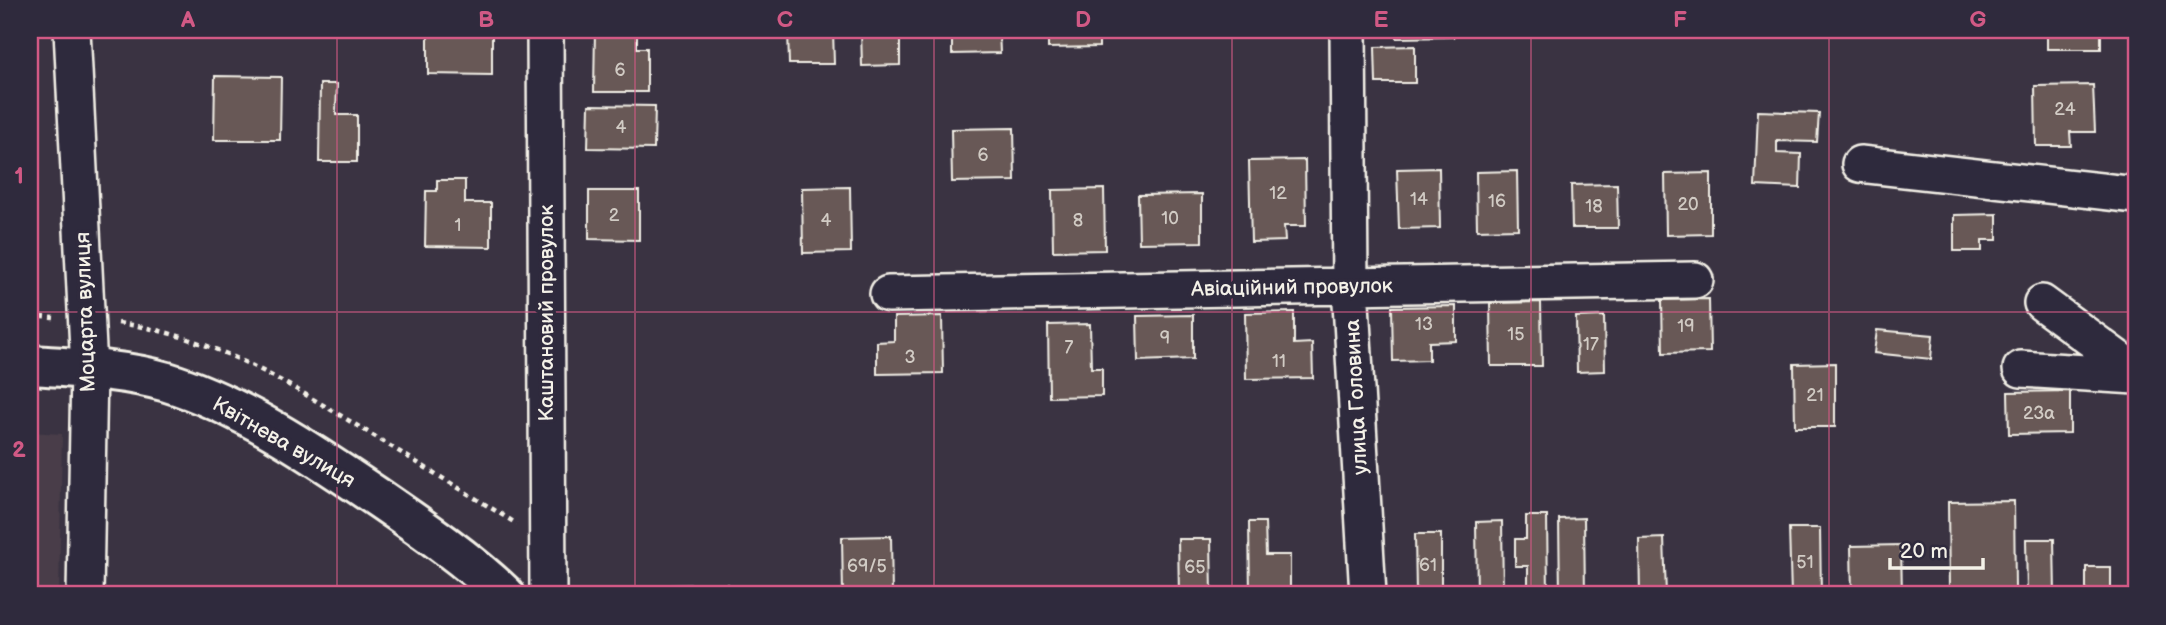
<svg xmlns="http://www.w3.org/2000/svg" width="2166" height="625" font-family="'Balsamiq Sans',sans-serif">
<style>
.built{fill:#483e48}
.building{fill:#675956;stroke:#f4f1e8;stroke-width:2}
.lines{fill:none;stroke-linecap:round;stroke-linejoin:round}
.minor-casing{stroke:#f4f1e8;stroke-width:40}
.major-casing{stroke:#f4f1e8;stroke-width:44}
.path{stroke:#f4f1e8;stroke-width:4.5;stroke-dasharray:5 5;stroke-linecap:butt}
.minor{stroke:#2f2a3d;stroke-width:35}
.major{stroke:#2f2a3d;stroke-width:38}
.grid{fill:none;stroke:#d15985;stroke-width:2;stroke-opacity:0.55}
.labels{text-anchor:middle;stroke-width:7;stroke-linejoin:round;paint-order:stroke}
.number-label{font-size:18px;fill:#d1cbc4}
.street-label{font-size:21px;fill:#f4f1e8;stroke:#2f2a3d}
.neatline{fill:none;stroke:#d15985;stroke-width:2.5}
.grid-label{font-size:23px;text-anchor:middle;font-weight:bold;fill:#d15985}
</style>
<rect width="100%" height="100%" fill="#3a3342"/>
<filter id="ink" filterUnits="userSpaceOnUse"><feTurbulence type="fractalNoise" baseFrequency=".0143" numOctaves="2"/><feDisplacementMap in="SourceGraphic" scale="14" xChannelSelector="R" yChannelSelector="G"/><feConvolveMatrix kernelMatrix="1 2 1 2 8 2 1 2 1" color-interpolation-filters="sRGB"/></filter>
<g filter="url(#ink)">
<path class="built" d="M30 432 62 434 59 595H30Z"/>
<path class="building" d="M595 30H637V48H647V92H594Z
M788 30H833L834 64H789Z
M861 30H900V65L862 66Z
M952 30H999L1000 53 952 54Z
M1048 30H1099V47L1048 48Z
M1255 30H1304V33L1255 34Z
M1396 30H1454V37L1396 38Z
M2047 30H2101V49H2047Z
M428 31H492V75L428 74Z
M1415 46V83H1376L1375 47Z
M215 76 281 77 280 140H214Z
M320 84H337L336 115H357V162H319Z
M2093 85 2095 132H2070L2071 146H2036L2035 86Z
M589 105 655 106 654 149 588 148Z
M1758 111 1819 113 1817 142 1777 141V153L1801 154 1800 188 1755 186Z
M1014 128 1015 181 952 182 951 129Z
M1305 160 1306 226H1284L1285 241 1251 242 1249 161Z
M1439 168 1440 228 1399 229 1397 169Z
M1517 171 1518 229 1477 230 1476 172Z
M1711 173V234L1666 235 1665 174Z
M437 180H465V203H491V247L425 246 426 191H437Z
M1617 184 1618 228H1572L1571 185Z
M850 187 851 252 803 253 802 188Z
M1104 189 1105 250 1053 251 1052 190Z
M589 191H639V240L589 239Z
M1202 194V242L1139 243 1138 195Z
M1997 214V240H1982V251H1954V215Z
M1709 299 1710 352 1663 353 1662 300Z
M1541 302 1542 366H1491L1490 303Z
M1456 306V341L1429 342V360L1393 361 1392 307Z
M1294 312V344L1312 343 1313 378 1246 379 1245 313Z
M1193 315V359L1138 361 1137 316Z
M942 316 943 373 877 374V342L894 341V317Z
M1604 316 1605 371 1577 372 1576 317Z
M1090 324 1091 368H1102V396L1049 397 1048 325Z
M1877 330 1933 335 1931 359 1874 353Z
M1835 363V427H1795L1794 364Z
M2070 391V433L2009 434 2008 392Z
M2014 501 2015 589 1949 590 1948 502Z
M1526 516H1547L1548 595H1528V566H1515V539H1526Z
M1584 518 1585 595H1560L1559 519Z
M1502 521 1503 595H1477L1476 522Z
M1249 522H1265L1266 555H1290V595H1250Z
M1789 528H1820L1821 595H1791Z
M1415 534H1441V595H1416Z
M891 536 892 595H843L842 537Z
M1664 538 1666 595H1640L1639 539Z
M1178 539H1211L1212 595H1179Z
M2026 539H2054L2055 595H2027Z
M1901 545 1902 595H1852L1851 546Z
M2086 567H2111V595H2086Z
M728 584V595H669V585Z"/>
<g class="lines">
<g class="minor-casing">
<path id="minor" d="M72 30 89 369 85 595
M545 30 548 595
M1348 30 1350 286 1368 595
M1860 164 2136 195
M888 294 1695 280
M2042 303 2136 372
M2021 369 2136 376"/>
</g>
<g class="major-casing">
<path id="major" d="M30 365C76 368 123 369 167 382 239 404 312 453 374 495 419 526 465 557 505 595"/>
</g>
<path class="path" d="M30 316 54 318
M118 323C212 335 287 383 366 431 416 462 467 493 517 524"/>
<use href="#minor" class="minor"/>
<use href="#major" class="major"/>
</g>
</g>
<path class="grid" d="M337 30V595M635 30V595M934 30V595M1232 30V595M1531 30V595M1829 30V595M30 312H2136"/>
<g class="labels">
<g class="number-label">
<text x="620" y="76">6</text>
<text x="2065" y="115">24</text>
<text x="621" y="133">4</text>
<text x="983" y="161">6</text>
<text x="1278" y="199">12</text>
<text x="1419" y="205">14</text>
<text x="1497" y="207">16</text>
<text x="1688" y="210">20</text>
<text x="1594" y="212">18</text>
<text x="614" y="221">2</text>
<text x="1170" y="224">10</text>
<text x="826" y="226">4</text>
<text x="1078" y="226">8</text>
<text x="458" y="231">1</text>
<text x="1424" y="330">13</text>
<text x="1686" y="332">19</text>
<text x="1516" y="340">15</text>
<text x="1165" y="344">9</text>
<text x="1591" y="350">17</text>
<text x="1069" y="353">7</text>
<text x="910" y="363">3</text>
<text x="1279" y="367">11</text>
<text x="1815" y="401">21</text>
<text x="2039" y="419">23а</text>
<text x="1805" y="568">51</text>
<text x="1428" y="571">61</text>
<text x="867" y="572">69/5</text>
<text x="1195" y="573">65</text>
</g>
<g class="street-label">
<text transform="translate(1292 287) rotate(-1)" y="7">Авіаційний провулок</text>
<text transform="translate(85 312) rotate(-92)" y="7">Моцарта вулиця</text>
<text transform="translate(546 313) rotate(-90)" y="7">Каштановий провулок</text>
<text transform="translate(1356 397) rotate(-93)" y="7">улица Головина</text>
<text transform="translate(284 442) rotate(30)" y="7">Квітнева вулиця</text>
</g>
</g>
<rect width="2166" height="625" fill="none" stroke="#2f2a3d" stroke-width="77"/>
<path d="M1890 558v10h93v-10" fill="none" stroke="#f4f1e8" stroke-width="3.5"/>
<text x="1900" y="558" font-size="21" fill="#f4f1e8" stroke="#2f2a3d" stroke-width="5" paint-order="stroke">20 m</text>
<rect x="38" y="38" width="2090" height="548" class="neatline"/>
<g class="grid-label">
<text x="188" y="27">A</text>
<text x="486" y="27">B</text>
<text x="785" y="27">C</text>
<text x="1083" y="27">D</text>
<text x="1381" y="27">E</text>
<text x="1680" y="27">F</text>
<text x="1978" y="27">G</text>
<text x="19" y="183">1</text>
<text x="19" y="457">2</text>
</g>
</svg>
